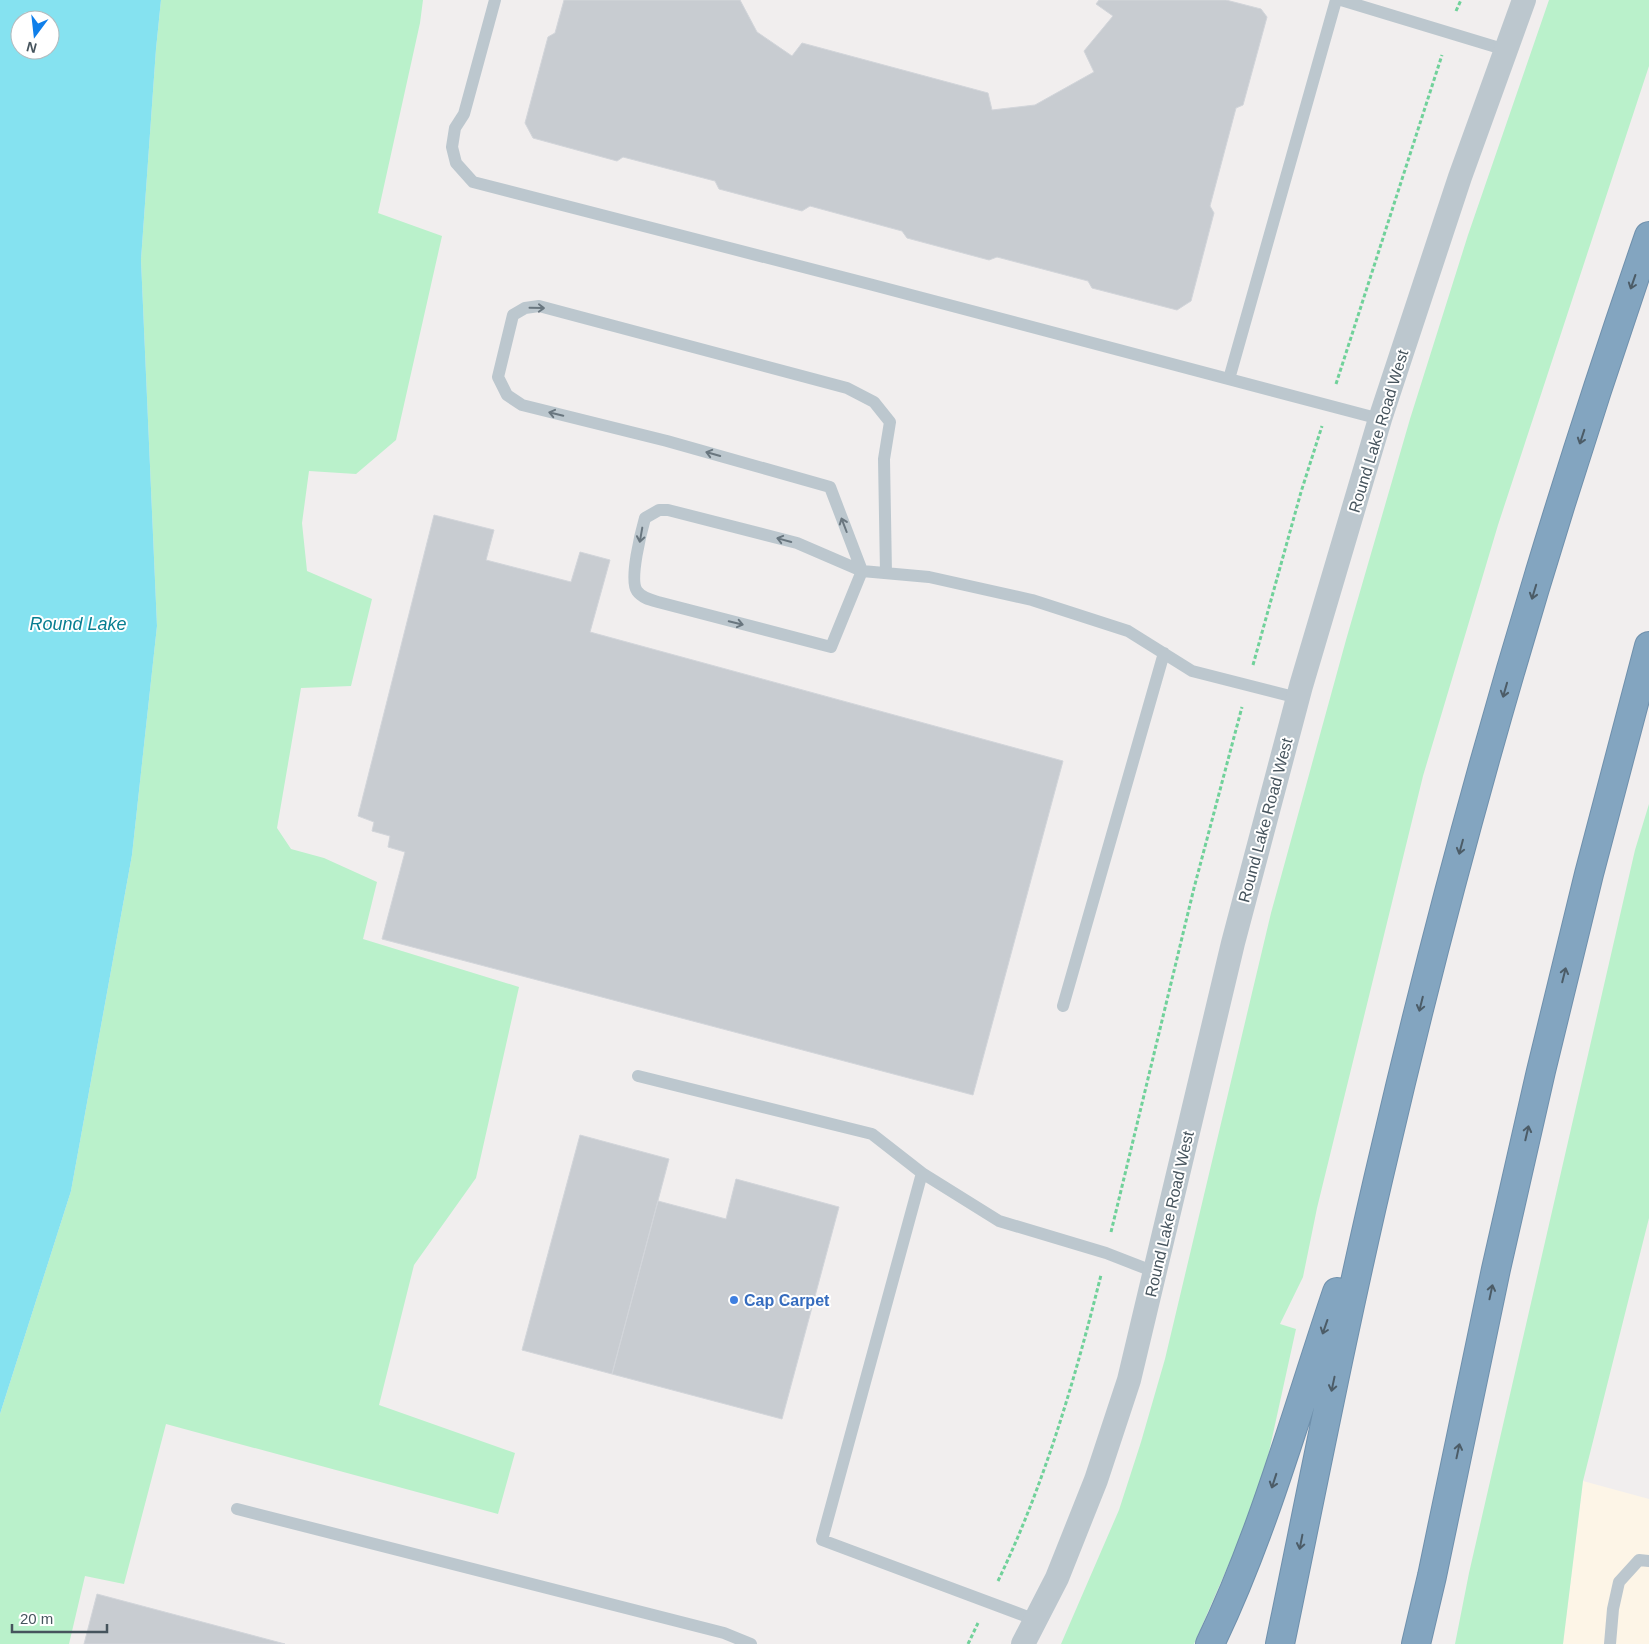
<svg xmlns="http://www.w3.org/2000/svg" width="1649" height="1644" font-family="Arial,sans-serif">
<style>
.commercial{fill:#fdf5e7}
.green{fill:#baf1cb}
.water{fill:#85e2f0;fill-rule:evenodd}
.building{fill:#c8ccd1;stroke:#d2d5da}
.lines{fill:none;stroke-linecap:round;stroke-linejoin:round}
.motorway-casing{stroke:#6f90ac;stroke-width:30}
.path{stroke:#70d19a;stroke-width:3;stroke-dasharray:4 2.5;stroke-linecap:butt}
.service{stroke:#bcc7ce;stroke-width:12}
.minor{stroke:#bcc7ce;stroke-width:24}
.motorway{stroke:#83a5c0;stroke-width:28}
.oneway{stroke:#4c5c67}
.oneway2{stroke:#69767f}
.shop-dot{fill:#3f7fe0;stroke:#fff;stroke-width:2}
.labels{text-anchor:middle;stroke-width:4;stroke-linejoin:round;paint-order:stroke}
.street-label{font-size:16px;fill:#46545d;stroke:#fff}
.shop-label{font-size:16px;font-weight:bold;fill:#366cbe;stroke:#fff;text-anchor:start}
.water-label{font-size:18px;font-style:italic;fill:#077e91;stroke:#fff}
</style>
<rect width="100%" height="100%" fill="#f1eeee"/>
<path class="commercial" d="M1583 1481 1649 1499V1644H1563Z"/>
<path class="green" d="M161 0H423L420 23 378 213 442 236 396 440 356 474 309 471 302 523 307 571 372 599 351 686 301 688 277 828 291 849 324 858 377 882 363 939 519 987 476 1178 414 1265 379 1405 515 1453 498 1514 166 1424 124 1584 85 1576 69 1644H0V1414L71 1191 132 855 157 626 141 260 156 49Z
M1549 0H1649V66L1498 525 1423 776 1317 1208 1303 1277 1280 1324 1296 1329 1265 1470 1248 1520 1194 1644H1061L1119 1510 1141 1442 1165 1359 1271 913 1346 640 1410 419 1468 235Z
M1649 804V1218L1583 1481 1563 1644H1455L1469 1573 1635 850Z"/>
<path class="water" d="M0 0H161L156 49 141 260 157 626 132 855 71 1191 0 1414ZM20 20H50V50H20Z"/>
<path class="building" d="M564 0H740L757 32 792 56 802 43 988 93 992 110 1035 105 1094 72 1084 51 1113 16 1096 4 1099 0H1226L1261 9 1267 17 1243 105 1236 108 1210 206 1214 213 1191 301 1177 310 1092 288 1088 281 997 257 989 260 907 238 902 231 810 206 802 211 719 189 715 181 623 157 617 161 533 138 525 123 548 37 555 33Z
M434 515 494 530 486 560 571 582 580 552 610 560 590 632 1063 761 973 1095 382 939 405 852 388 847 390 836 372 831 374 822 358 816Z
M580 1135 669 1159 612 1374 522 1350Z
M736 1179 839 1207 782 1419 612 1374 658 1201 726 1219Z
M97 1594 285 1644H84Z"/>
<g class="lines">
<g class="motorway-casing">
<path id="motorway" d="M1210 1644C1264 1532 1297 1410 1337 1292
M1280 1644C1314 1479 1346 1314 1385 1150 1457 841 1545 536 1649 236
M1416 1644 1432 1576 1496 1269 1541 1071 1589 874 1649 646"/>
</g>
<path class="path" d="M1456 11 1461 0
M1336 384 1442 55
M1253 665 1301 492 1322 426
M1111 1232 1194 888 1242 707
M998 1581C1045 1483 1075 1379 1101 1275
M968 1644 978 1623"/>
<path class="service" d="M495 0 464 114 455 128 452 147 456 163 473 182 873 285 1380 419
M1341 0 1506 50
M1229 379 1336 0
M886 573 884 459 890 422 874 402 847 388 539 306 525 308 513 315 498 377 507 395 522 405 667 441 830 487 862 571 831 647 658 602C651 600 642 598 637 591 629 580 641 532 645 518L659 510H668L797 543 862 571 929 577 1032 600 1128 631 1192 671 1298 698
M1063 1006 1164 653
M638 1076 872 1134 922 1173
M237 1509 724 1633 751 1644
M1036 1620 822 1540 922 1173 999 1221 1106 1253 1155 1272
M1610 1644 1613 1609 1619 1582 1639 1560 1649 1561"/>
<path class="minor" d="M1023 1644 1057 1578 1096 1480 1129 1380 1233 943 1301 686 1380 419 1460 177 1524 0"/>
<use href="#motorway" class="motorway"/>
</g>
<defs><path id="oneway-shaft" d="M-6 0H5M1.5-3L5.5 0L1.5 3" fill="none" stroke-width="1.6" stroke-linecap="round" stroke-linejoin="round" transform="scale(1.25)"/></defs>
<g class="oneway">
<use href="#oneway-shaft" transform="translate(1633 282) rotate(109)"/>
<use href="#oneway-shaft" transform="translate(1582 437) rotate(108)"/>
<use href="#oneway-shaft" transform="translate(1534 592) rotate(107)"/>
<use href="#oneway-shaft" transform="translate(1505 690) rotate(106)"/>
<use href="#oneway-shaft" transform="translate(1461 847) rotate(105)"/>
<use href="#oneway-shaft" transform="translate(1564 975) rotate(-76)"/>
<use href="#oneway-shaft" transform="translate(1421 1004) rotate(104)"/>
<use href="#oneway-shaft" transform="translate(1527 1133) rotate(-77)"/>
<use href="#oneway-shaft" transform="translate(1491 1292) rotate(-78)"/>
<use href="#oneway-shaft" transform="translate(1325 1327) rotate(109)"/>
<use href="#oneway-shaft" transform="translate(1333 1384) rotate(102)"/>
<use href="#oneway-shaft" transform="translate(1458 1451) rotate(-78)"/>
<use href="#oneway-shaft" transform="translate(1274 1481) rotate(108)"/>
<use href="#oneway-shaft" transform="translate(1301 1542) rotate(101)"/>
</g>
<g class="oneway2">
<use href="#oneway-shaft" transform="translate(537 308) rotate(1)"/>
<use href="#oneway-shaft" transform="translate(556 414) rotate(-166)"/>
<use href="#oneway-shaft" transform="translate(713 454) rotate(-164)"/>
<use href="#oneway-shaft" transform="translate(844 525) rotate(-111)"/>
<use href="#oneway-shaft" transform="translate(641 535) rotate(100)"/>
<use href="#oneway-shaft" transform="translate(784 540) rotate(-165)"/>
<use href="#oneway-shaft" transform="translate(736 623) rotate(14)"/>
</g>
<circle class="shop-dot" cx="734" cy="1300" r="5"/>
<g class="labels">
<g class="street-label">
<text transform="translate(1378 431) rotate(-73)" y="6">Round Lake Road West</text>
<text transform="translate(1265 820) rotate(-75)" y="6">Round Lake Road West</text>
<text transform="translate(1169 1214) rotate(-77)" y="6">Round Lake Road West</text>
</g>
<g class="shop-label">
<text x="744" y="1306">Cap Carpet</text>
</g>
<g class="water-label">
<text x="78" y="630">Round Lake</text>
</g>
</g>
<g transform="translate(35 35) rotate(195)"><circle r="24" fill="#ffffff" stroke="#b5bbbe"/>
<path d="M0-4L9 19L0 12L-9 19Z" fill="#0f7fea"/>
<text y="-8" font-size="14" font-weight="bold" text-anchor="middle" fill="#46545d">N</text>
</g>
<path d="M12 1624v8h95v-8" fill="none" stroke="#46545d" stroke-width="2.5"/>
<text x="20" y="1624" font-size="15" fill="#46545d" stroke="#ffffff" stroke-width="4" paint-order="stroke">20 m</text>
</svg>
